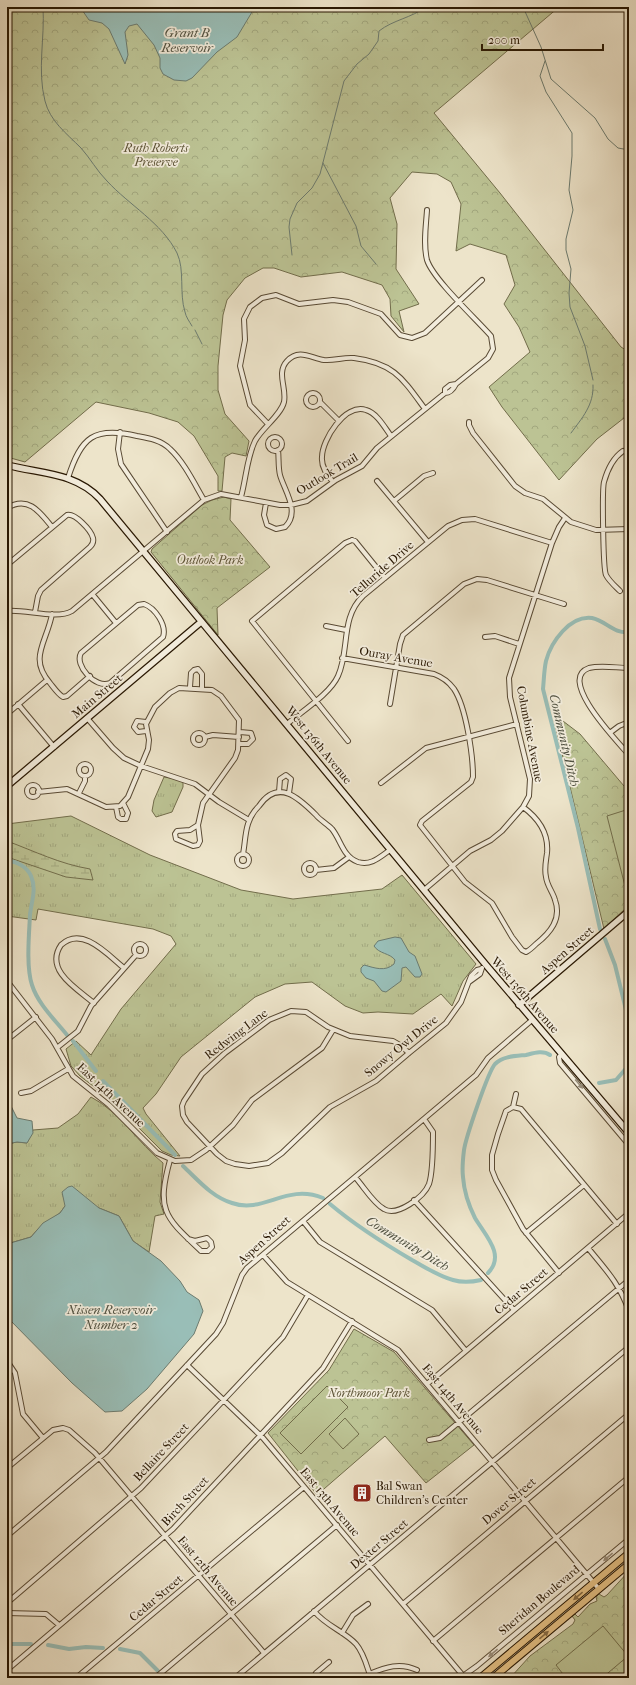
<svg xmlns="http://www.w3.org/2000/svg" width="636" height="1685" font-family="'IM FELL French Canon',serif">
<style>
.grass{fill:url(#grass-tufts);stroke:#726d4b}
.wetland{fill:url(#wetland-marsh);stroke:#726d4b}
.park{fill:url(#park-crowns);stroke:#726d4b}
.pitch{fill:#bcc394;stroke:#726d4b}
.water{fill:#99beb7;stroke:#6c7b6f}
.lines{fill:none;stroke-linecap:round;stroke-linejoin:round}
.stream{stroke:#6c7b6f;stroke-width:1}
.canal{stroke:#99beb7;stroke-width:4}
.street-casing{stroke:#594a34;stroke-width:6}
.secondary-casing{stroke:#281702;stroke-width:8}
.primary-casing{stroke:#281702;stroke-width:8}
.street{stroke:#f3eddd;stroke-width:4}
.secondary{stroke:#f3eddd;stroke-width:5.5}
.primary{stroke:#e6c285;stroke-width:6}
.oneway{fill:#988d7a}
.oneway2{fill:#876c44}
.labels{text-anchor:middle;stroke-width:3.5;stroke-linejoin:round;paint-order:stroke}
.park-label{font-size:12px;font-style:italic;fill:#5c5335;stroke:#f3eddd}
.street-label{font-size:12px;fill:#281702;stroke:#f3eddd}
.poi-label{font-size:12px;fill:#281702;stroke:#f3eddd;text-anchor:start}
.water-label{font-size:13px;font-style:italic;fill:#505141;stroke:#f3eddd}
</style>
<defs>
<pattern id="grass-tufts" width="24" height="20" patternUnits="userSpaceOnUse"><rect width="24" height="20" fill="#bcc394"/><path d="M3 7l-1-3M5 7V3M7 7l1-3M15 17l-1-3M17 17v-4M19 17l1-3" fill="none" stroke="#a2a77e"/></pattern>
<pattern id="wetland-marsh" width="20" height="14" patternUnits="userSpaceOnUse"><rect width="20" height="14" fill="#bcc394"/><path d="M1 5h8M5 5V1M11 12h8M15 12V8" fill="none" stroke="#a2a77e"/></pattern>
<pattern id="park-crowns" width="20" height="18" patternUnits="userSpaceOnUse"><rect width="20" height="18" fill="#bcc394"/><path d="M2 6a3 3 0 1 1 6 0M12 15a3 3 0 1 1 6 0" fill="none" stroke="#a2a77e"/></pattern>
</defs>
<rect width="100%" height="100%" fill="#ede4ca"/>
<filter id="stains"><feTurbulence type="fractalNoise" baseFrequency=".005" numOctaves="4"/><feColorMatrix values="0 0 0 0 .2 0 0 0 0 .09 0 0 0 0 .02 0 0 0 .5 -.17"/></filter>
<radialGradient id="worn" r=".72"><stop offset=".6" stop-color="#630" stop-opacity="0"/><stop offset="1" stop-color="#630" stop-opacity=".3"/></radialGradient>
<path class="grass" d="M164 777 181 780 183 782V787L172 812 156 817 152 811 154 800Z
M71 816 150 855 241 890 293 899 382 889 402 875 476 964 463 981 452 1006 441 994 413 1014 378 1012 363 1013 345 1006 312 982 285 984 255 997 181 1057 156 1094 143 1108 146 1114 180 1156 171 1155 162 1151 110 1099 80 1076 71 1066 66 1049 76 1041 91 1055 121 1009 176 944 171 936 153 929 38 909 36 920 7 916V824Z
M91 1097C120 1112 138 1143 163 1163L160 1202 164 1214 155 1216 149 1252 133 1241 119 1216 99 1208 65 1206 60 1213 37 1230 31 1237 7 1244V1144L17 1142 27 1143 33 1130 58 1128 78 1114Z"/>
<path class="wetland" d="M7 841C34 851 60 864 90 869L93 880 66 877 7 857 12 854 11 851H7Z"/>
<path class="park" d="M7 7H559L434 113 500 193 621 347 629 352V419L624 418 597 439 559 480 502 407 489 387 530 352 519 327 504 304 515 285 506 255 470 244 456 251 461 204 451 182 437 174 412 172 390 198 397 224 396 269 419 304 399 311 404 332 391 316 390 299 382 285 342 272 301 277 274 268H263L245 278 227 300 223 315 218 366V390L225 414 249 441 246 456 232 453 225 457 222 491H218V476L194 436 178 422 149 413 96 402 25 462 7 457Z
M224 497 231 499 230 520 270 567 217 608 218 635 151 552 152 549 202 505 212 500Z
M559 718 580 734 624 786 629 783V905L604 929 554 720Z
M354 1329 394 1352 474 1445 426 1483 385 1436 317 1495 268 1433 329 1370Z
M629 1571V1678H510L530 1656 573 1624 575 1620 572 1616 575 1614 578 1617 590 1604 597 1601 596 1597 599 1594 604 1597 607 1595Z"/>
<path class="pitch" d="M629 809V888L625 886 607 816Z
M327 1386 348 1407 301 1454 280 1433Z
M345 1418 359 1434 343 1449 329 1434Z
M603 1626 628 1656 602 1678H566L556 1665Z"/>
<path class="water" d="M80 7H252V12L237 37 217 52 192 78 186 81 174 80 163 74 160 68V58L154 45 137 24 129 26 125 32 128 55 125 64 109 29 102 23 89 20Z
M395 937 401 938 409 952 415 956 422 974 420 977H415L406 967 402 968 401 981 386 992 382 991 374 981 366 978 361 972V968L364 965C375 968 385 972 394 964L395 960C390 953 379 954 374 946L378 941Z
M7 1098 17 1118 32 1121 33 1133 27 1143 17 1142 7 1144Z
M72 1186 99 1208 119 1216 133 1241 161 1261 180 1281 187 1292 199 1300 203 1311 194 1334 147 1389 122 1411 105 1412 72 1383 7 1317V1244L31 1237 43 1223 60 1213 65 1206 62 1192 68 1187Z"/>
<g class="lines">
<path class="stream" d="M43 7C45 38 37 70 45 101 50 121 66 133 81 148 90 158 97 171 107 181 129 205 162 223 177 253 185 270 179 293 185 312 186 317 189 321 192 326
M523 7 541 47 551 79 595 118 608 139 618 148 629 150
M545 61 540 76 546 92 572 133V156L569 190 573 210 566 239V250L571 269 569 293 570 307 585 346 593 380
M323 163 356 226 361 246 376 264
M292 255 289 227 290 219 297 203 312 188 320 174 344 81 357 64 369 54 378 41 379 31C393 20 411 18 426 7
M195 330 202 344
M571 433C582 418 594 405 593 385"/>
<path class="canal" d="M7 861C17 861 27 867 31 876 37 889 31 903 30 915 29 935 26 967 32 985 38 1004 55 1020 67 1035
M600 929 578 828 543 689C544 679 544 670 546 661 551 642 570 615 592 618 606 621 614 634 629 632
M605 939 615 965 629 1022
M73 1041 96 1071
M103 1081 175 1155
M599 1083 616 1080 629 1065
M183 1166C198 1180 212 1197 232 1203 264 1214 286 1183 323 1198
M330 1204C356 1226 383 1243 412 1260 425 1267 438 1276 453 1280 463 1283 472 1282 481 1280
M488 1273C506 1255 485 1235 475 1218 469 1206 464 1191 463 1177 462 1169 463 1158 464 1150 466 1137 488 1072 495 1064 503 1056 516 1056 526 1055 534 1053 543 1050 550 1055
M7 1644H31
M48 1645 69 1649 86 1647 103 1648
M120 1649 140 1653 158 1671
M166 1677 167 1678"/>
<g class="street-casing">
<path id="street" d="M445 393V389L450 385 456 384
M306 400a7 7 0 1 1 14 0a7 7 0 1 1-14 0Z
M320 402 339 421
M469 422V425L473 433 515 486 525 493 543 499 571 522 596 530 629 529
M268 424 250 405 240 366 245 340 244 319 250 307 262 298 276 295 299 304 333 300 348 302 381 314 400 335 412 338 425 333 482 280
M120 432 118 449 121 464 167 532
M268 444a7 7 0 1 1 14 0a7 7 0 1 1-14 0Z
M68 478C81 437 94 426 137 436 148 438 161 440 170 449 184 462 194 483 204 500
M377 481 428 542
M333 482C327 475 321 467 322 457 322 440 345 403 366 410 377 413 385 428 391 436
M241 497C246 479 247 457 255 441 262 428 281 415 284 402 287 388 276 373 287 361 299 348 311 358 324 360 334 361 344 357 354 358 394 363 403 379 425 409
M394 501 424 476 433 473
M266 503 264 515 267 525 276 529 285 527C301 512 284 490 280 475 278 467 279 458 278 450
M7 508C28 495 40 512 52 527
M352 540 355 541 385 578
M7 565 67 515C75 513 91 530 93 538 94 542 92 545 90 547L41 590 38 596 35 612
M620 591C615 586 609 581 606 575 603 569 602 489 604 482 607 471 613 458 623 451
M93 595 116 623
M144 604C155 608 167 625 163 637L110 683C95 689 74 665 81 653L138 605Z
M7 611C26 609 56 620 72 611L204 500 221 494 280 505H291L307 501 336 480 362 466 377 448 445 393C450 393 454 388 456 384L488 358 493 349 491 336C476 319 433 279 427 260 423 244 426 226 427 210
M52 614C47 642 28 658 50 683 54 688 58 694 63 697L67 696 90 676
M252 621 348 741
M252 621 345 543 352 540
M326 626 346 630
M485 637 495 636 519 644
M342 658 434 674C442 677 449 682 454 689 466 707 473 755 473 777L471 782 422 821 420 825 465 882 492 903 512 937 522 950 526 952C530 950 533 947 536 944 550 933 562 919 555 900 553 892 547 886 546 877 544 869 546 861 547 853 549 832 538 818 523 807
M629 668C617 668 601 665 589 668 556 679 619 743 629 755
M190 687 191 673 194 670 198 669 202 674V688
M18 704 54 747
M390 704 400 644 403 635 464 584 477 579 487 580 564 604
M7 714 47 680
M87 718 113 748 124 758 141 766 195 784 219 802 249 820
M287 724C302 711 330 694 338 676 350 650 340 618 363 596L448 526 462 520 475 519 552 543
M146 731 138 732 134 727 137 721 146 722
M611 732 619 726 629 722
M193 739a6 6 0 1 1 12 0a6 6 0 1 1-12 0Z
M205 737 213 735 239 737
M239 744H248L253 739 251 733 240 732
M79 770a6 6 0 1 1 12 0a6 6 0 1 1-12 0Z
M381 783 426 748 517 724
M27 791a6 6 0 1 1 12 0a6 6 0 1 1-12 0Z
M38 792 67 789 106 807 120 806 128 797 148 749 149 740 146 724 155 707 170 693 179 688 212 690 221 696 239 720 238 750 235 758 203 803 198 825
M279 792 280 779 286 775 291 779 289 793
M79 793 85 781V776
M116 807 118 817 121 819H126L128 813 123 803
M198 825 200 841 198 845 193 846 176 839 175 834 177 831 190 830Z
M243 854C245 844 245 833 248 824 250 817 254 811 259 806 278 778 299 798 316 815 320 820 327 824 332 829 341 840 343 857 358 862 371 866 380 857 390 850
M237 860a6 6 0 1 1 12 0a6 6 0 1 1-12 0Z
M304 869a6 6 0 1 1 12 0a6 6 0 1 1-12 0Z
M316 870 334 868 349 857
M424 890 470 851 491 840 502 831 523 807 529 796 530 779 510 697 509 678 552 543 559 527 565 518
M134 950a6 6 0 1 1 12 0a6 6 0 1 1-12 0Z
M7 981 52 1039 73 1076 109 1105 157 1153 175 1161 191 1160 206 1150 233 1125 252 1100 322 1048 333 1030
M469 982 480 974 482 968
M94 1003C77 989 44 970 61 945 82 925 108 955 124 968
M7 1040 36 1017
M58 1047 78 1031 91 1006 136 955
M409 1053 400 1045 393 1041 350 1036 328 1027 306 1012 291 1011 269 1020 225 1053 202 1074 184 1101 182 1106 183 1115 187 1122 217 1154 226 1161 235 1164 249 1166 268 1163 282 1153 330 1107 376 1081 409 1053 446 1023 461 1002 471 976 477 970 481 969
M562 1054 559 1057 560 1063 629 1145
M21 1093 31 1091 68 1069
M513 1107 506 1111 498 1134 492 1155V1170L496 1180 523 1229 559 1273
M513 1107 521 1109 617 1224
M513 1107 516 1094
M170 1160C156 1211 165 1217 201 1251H208L212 1247 211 1242 207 1238 195 1241 188 1239
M355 1177C364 1187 373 1203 384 1209 397 1217 424 1197 429 1184 433 1172 433 1146 433 1132L424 1119
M414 1200 514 1310
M303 1221 320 1242 432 1310 466 1351
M526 1233 584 1185
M588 1248C606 1270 619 1283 629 1311
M263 1255 287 1282 398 1350 599 1589
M7 1361 15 1373 23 1414 43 1438
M187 1365 263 1438 465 1678
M427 1384 629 1213
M429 1440 440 1438 629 1280
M7 1468 53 1430 63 1428 69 1430 95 1453 264 1653
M7 1536 106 1452 216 1334 223 1323 242 1275 247 1268 476 1075 488 1058 532 1020
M7 1603 141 1488 283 1337 308 1295
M403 1604 629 1414
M314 1611C326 1626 344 1631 356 1644 364 1653 367 1667 371 1678
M7 1613 46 1614 59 1625
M342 1633 353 1615 368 1604
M433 1641 629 1477
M7 1670 173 1529 323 1368 352 1321
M369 1674C386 1667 400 1662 417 1670
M463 1676 477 1666 629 1539
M76 1678 304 1487
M155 1678 337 1525
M235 1678 629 1347
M313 1678 316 1673 329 1662"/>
</g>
<g class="secondary-casing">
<path id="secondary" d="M7 465C40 474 75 472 100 499L486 965 629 1133
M7 786 201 622
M519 1005 629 911"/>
</g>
<g class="primary-casing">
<path id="primary" d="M480 1678 629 1553
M493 1678 629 1564"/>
</g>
<use href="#street" class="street"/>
<use href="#secondary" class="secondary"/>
<use href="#primary" class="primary"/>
</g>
<defs><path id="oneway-solid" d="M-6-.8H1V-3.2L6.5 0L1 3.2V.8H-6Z"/></defs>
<g class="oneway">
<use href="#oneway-solid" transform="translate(579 1084) rotate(50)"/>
<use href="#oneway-solid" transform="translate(608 1557) rotate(140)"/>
<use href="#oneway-solid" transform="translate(493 1653) rotate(140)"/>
</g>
<g class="oneway2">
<use href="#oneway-solid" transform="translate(578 1596) rotate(140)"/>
<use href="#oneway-solid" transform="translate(544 1635) rotate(-40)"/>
</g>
<defs>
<g id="building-square" transform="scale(1)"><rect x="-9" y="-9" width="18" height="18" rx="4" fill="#8f2418" stroke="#f3eddd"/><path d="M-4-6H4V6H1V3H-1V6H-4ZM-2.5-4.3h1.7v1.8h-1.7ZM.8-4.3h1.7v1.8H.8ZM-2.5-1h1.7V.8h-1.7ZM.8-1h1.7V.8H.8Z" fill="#fff"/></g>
</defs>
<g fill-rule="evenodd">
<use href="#building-square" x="362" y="1493"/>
</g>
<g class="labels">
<g class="park-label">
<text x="156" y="152">Ruth Roberts<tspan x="156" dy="14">Preserve</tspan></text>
<text x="210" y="564">Outlook Park</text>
<text x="369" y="1397">Northmoor Park</text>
</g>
<g class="street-label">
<text transform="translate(327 474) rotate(-31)" y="4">Outlook Trail</text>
<text transform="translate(382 569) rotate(-41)" y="4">Telluride Drive</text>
<text transform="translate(396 657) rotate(10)" y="4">Ouray Avenue</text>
<text transform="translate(97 696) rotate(-40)" y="4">Main Street</text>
<text transform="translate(530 734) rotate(79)" y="4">Columbine Avenue</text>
<text transform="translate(319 745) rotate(51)" y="4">West 136th Avenue</text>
<text transform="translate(567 950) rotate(-41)" y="4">Aspen Street</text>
<text transform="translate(525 995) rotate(49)" y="4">West 136th Avenue</text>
<text transform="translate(236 1034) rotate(-37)" y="4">Redwing Lane</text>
<text transform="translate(401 1046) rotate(-39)" y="4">Snowy Owl Drive</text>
<text transform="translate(111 1095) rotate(43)" y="4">East 14th Avenue</text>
<text transform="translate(264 1240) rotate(-42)" y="4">Aspen Street</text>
<text transform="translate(521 1291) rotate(-40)" y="4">Cedar Street</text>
<text transform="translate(453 1399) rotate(50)" y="4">East 14th Avenue</text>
<text transform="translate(161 1452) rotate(-47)" y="4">Bellaire Street</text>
<text transform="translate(185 1501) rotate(-47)" y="4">Birch Street</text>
<text transform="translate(509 1501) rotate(-40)" y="4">Dover Street</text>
<text transform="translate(330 1502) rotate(50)" y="4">East 13th Avenue</text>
<text transform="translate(379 1544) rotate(-40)" y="4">Dexter Street</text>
<text transform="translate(208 1571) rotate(50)" y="4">East 12th Avenue</text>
<text transform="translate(156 1598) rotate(-40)" y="4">Cedar Street</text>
<text transform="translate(539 1600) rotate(-40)" y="4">Sheridan Boulevard</text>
</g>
<g class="poi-label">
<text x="376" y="1490">Bal Swan<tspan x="376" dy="14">Children's Center</tspan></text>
</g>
<g class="water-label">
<text x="187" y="37">Grant B<tspan x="187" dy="15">Reservoir</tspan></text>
<text transform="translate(565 740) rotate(77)" y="5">Community Ditch</text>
<text transform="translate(408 1243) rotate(31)" y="5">Community Ditch</text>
<text x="111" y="1314">Nissen Reservoir<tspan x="111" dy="15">Number 2</tspan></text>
</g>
</g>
<rect width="636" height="1685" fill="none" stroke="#ede4ca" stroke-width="24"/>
<rect x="8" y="8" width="620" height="1669" fill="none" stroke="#281702" stroke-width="2"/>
<rect x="12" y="12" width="612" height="1661" fill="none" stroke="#281702"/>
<path d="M482 44v6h121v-6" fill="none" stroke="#281702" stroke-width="2"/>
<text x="488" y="44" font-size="12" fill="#281702" stroke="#f3eddd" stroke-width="3" paint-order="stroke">200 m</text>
<rect width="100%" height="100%" filter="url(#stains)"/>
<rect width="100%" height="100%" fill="url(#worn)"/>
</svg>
